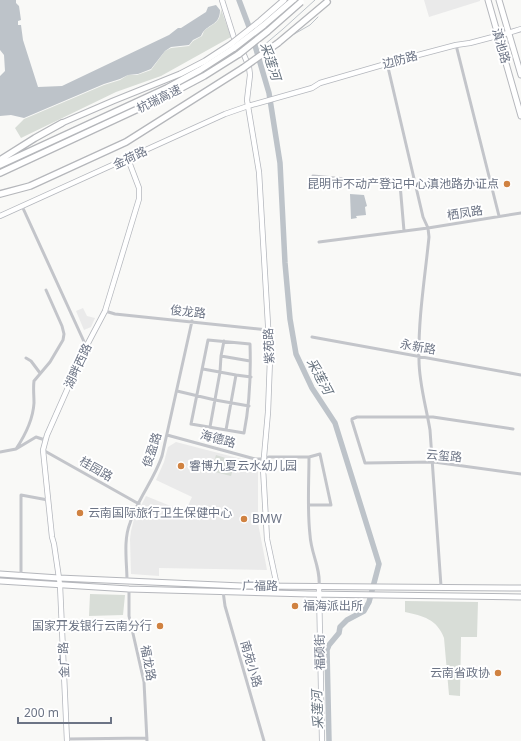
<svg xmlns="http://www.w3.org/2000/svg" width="521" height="741" font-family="'Noto Sans','Noto Sans SC',sans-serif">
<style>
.built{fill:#eaeaea}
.green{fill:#d8ddd7}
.water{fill:#bdc3c9}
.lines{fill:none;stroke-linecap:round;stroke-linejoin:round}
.stream{stroke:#bdc3c9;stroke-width:1}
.river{stroke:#bdc3c9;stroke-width:5.5}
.secondary-casing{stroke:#b4b7bd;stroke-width:6}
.primary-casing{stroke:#b5b7bc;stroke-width:7}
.highway-casing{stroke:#b5b7bb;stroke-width:8}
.street{stroke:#c3c5ca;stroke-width:3}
.secondary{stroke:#fff;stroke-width:4.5}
.primary{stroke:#fff;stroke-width:5}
.highway{stroke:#fff;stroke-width:5.5}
.primary-bridge-casing{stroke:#b5b7bc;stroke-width:7;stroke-linecap:butt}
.highway-bridge-casing{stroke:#b5b7bb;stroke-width:8;stroke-linecap:butt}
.primary-bridge{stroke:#fff;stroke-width:5}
.highway-bridge{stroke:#fff;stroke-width:5.5}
.poi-dot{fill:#d08241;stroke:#fff;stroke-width:1.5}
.labels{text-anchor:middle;stroke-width:4;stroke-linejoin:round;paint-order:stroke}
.street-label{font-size:12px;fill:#6c7485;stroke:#fff}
.poi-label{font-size:12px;fill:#6c7485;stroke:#fff;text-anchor:start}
.water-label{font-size:13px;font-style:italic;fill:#67737f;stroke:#fff}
</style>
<rect width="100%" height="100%" fill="#f9f9f7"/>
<path class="built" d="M424 0H480V1L429 17Z
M83 308 87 316 95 318 91 327 84 330 76 311Z
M176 442 253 462 258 472V523L267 570 159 568V576L131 574 130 539 131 531 134 519 146 496 173 507 171 513 174 507 185 512 192 497 156 480 164 462 168 447Z"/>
<path class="green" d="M221 9 231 37 161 76 116 92 21 138 15 128 24 119 104 85 120 80 128 75H137L151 70 165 51 171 48 189 46 193 41 202 36 204 31C213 23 220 24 221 9Z
M216 455 235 461 231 476 211 471Z
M90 594 125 595 123 615 89 616Z
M405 601 478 602 477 637H461L460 696 449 695 444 638C437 619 423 616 405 612Z"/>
<path class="water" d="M0 0H16V3L19 6 21 20 18 21V25H21L23 40 38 87 62 86 169 35 178 28H181L206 12 208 7 216 5 220 10C220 27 206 23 201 36L193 40 189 45 171 47 165 51 151 69 138 74 128 75 120 79 104 84 24 118 11 115 0 116V76L5 71 4 55 0 50Z
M350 194 364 195 367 206 365 207 366 215 356 216 357 218 351 219Z"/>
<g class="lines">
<path class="stream" d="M274 49 289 37 310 25 318 17
M257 51 283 29 315 0
M259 60 264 57"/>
<path class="river" d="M239 0 251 32 269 93 280 163 285 263 290 319 296 354 312 388 335 423 379 564 369 602 364 611 347 620 340 627 339 633 329 645 327 650 329 741"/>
<g class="secondary-casing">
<path id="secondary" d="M222 0 234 38
M244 55 249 67 250 75 247 100 259 172 270 359 268 412 263 468 267 539 277 586
M0 216 225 114 248 106 312 88 320 83 403 59 456 45 470 43 508 33 521 29
M319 587 322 741
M67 741 60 585 54 544 52 537 43 450 47 435 86 347 105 311 139 199V188L128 159"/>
</g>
<g class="primary-casing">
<path id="primary" d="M488 0 521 116
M499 0 521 75
M62 123 113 101 180 74 205 61 231 44
M0 574 59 578 242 586 521 588
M0 581 129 589 309 594 521 597"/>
</g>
<g class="highway-casing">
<path id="highway" d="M278 43 327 2
M0 160 35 138 62 123
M0 165 167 88 200 70 234 48
M0 173 170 94 204 76 239 54
M0 194 30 186 126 142 243 68"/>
</g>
<path class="street" d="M456 45 499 216
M387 63 423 217 428 228 429 237C425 277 418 319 419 360 419 383 426 406 430 430L441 586
M313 176 400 184 404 231
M22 206 86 346
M319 242 428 228 521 213
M105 311 115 314 268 330
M312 337 521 375
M208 340 250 344C251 375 250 403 244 433L191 424Z
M221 356 224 341
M26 358 31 361 40 373
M203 369 236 375
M177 391 215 400 249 406
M210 427 220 372 221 356 250 361
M513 429 433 417H357L352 419V421L365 463 434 462 521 474
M226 430 236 375 251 377
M167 435 255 459H261L269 457H309
M16 449C26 434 33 420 34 403 34 395 33 388 34 381L50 362 63 340 64 334 62 326 46 290
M43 450 139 504
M0 452 16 449 36 437 45 440
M309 505H331L320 454 309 457C309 483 307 509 310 535 311 554 321 568 319 587
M21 575V495L48 500
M127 581C127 562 123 541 130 523 137 500 154 480 162 456L192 321
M129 589V616L144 682 147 741
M223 591 225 606 264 741
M67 739 147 738"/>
<use href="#secondary" class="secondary"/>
<use href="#primary" class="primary"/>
<use href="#highway" class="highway"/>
<g class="primary-bridge-casing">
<path id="primary-bridge" d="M231 44 260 21 284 0"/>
</g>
<g class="highway-bridge-casing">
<path id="highway-bridge" d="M234 48 264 25 293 0
M239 54 268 31 301 2
M243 68 278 43"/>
</g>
<use href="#primary-bridge" class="primary-bridge"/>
<use href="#highway-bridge" class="highway-bridge"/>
</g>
<g class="poi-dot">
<circle cx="507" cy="184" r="4"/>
<circle cx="181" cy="466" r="4"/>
<circle cx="80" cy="513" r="4"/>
<circle cx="244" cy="519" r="4"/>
<circle cx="295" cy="606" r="4"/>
<circle cx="160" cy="626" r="4"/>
<circle cx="498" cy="673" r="4"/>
</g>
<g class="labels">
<g class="street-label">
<text transform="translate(501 46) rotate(74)" y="4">滇池路</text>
<text transform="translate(400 60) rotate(-15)" y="4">边防路</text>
<text transform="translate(159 99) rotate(-26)" y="4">杭瑞高速</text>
<text transform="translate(130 158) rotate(-25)" y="4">金荷路</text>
<text transform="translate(465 213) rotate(-9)" y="4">栖凤路</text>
<text transform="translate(188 312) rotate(6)" y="4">俊龙路</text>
<text transform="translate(269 346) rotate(-92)" y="4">紫苑路</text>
<text transform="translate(418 347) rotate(10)" y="4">永新路</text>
<text transform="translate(78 366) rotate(-65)" y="4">湖畔西路</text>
<text transform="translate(218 439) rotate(15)" y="4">海德路</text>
<text transform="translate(152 450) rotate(-72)" y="4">俊盈路</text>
<text transform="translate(444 456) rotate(5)" y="4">云玺路</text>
<text transform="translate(96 469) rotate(30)" y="4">桂园路</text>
<text transform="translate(260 586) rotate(1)" y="4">广福路</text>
<text transform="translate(320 652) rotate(-91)" y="4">福硕街</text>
<text transform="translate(64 660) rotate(-92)" y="4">金广路</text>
<text transform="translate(148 663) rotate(79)" y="4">福龙路</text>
<text transform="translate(251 664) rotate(74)" y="4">南苑小路</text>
</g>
<g class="poi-label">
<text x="499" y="188" text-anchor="end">昆明市不动产登记中心滇池路办证点</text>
<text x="189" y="470">睿博九夏云水幼儿园</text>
<text x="88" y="517">云南国际旅行卫生保健中心</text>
<text x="252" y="523">BMW</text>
<text x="303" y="610">福海派出所</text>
<text x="152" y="630" text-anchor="end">国家开发银行云南分行</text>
<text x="490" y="677" text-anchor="end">云南省政协</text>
</g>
<g class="water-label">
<text transform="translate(271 61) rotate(72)" y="5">采莲河</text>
<text transform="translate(320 376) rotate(62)" y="5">采莲河</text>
<text transform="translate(317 710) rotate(-92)" y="5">采莲河</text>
</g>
</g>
<path d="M18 717v6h93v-6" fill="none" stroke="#6c7485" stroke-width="2"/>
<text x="24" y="717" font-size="12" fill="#6c7485" stroke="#ffffff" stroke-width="3" paint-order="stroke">200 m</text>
</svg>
